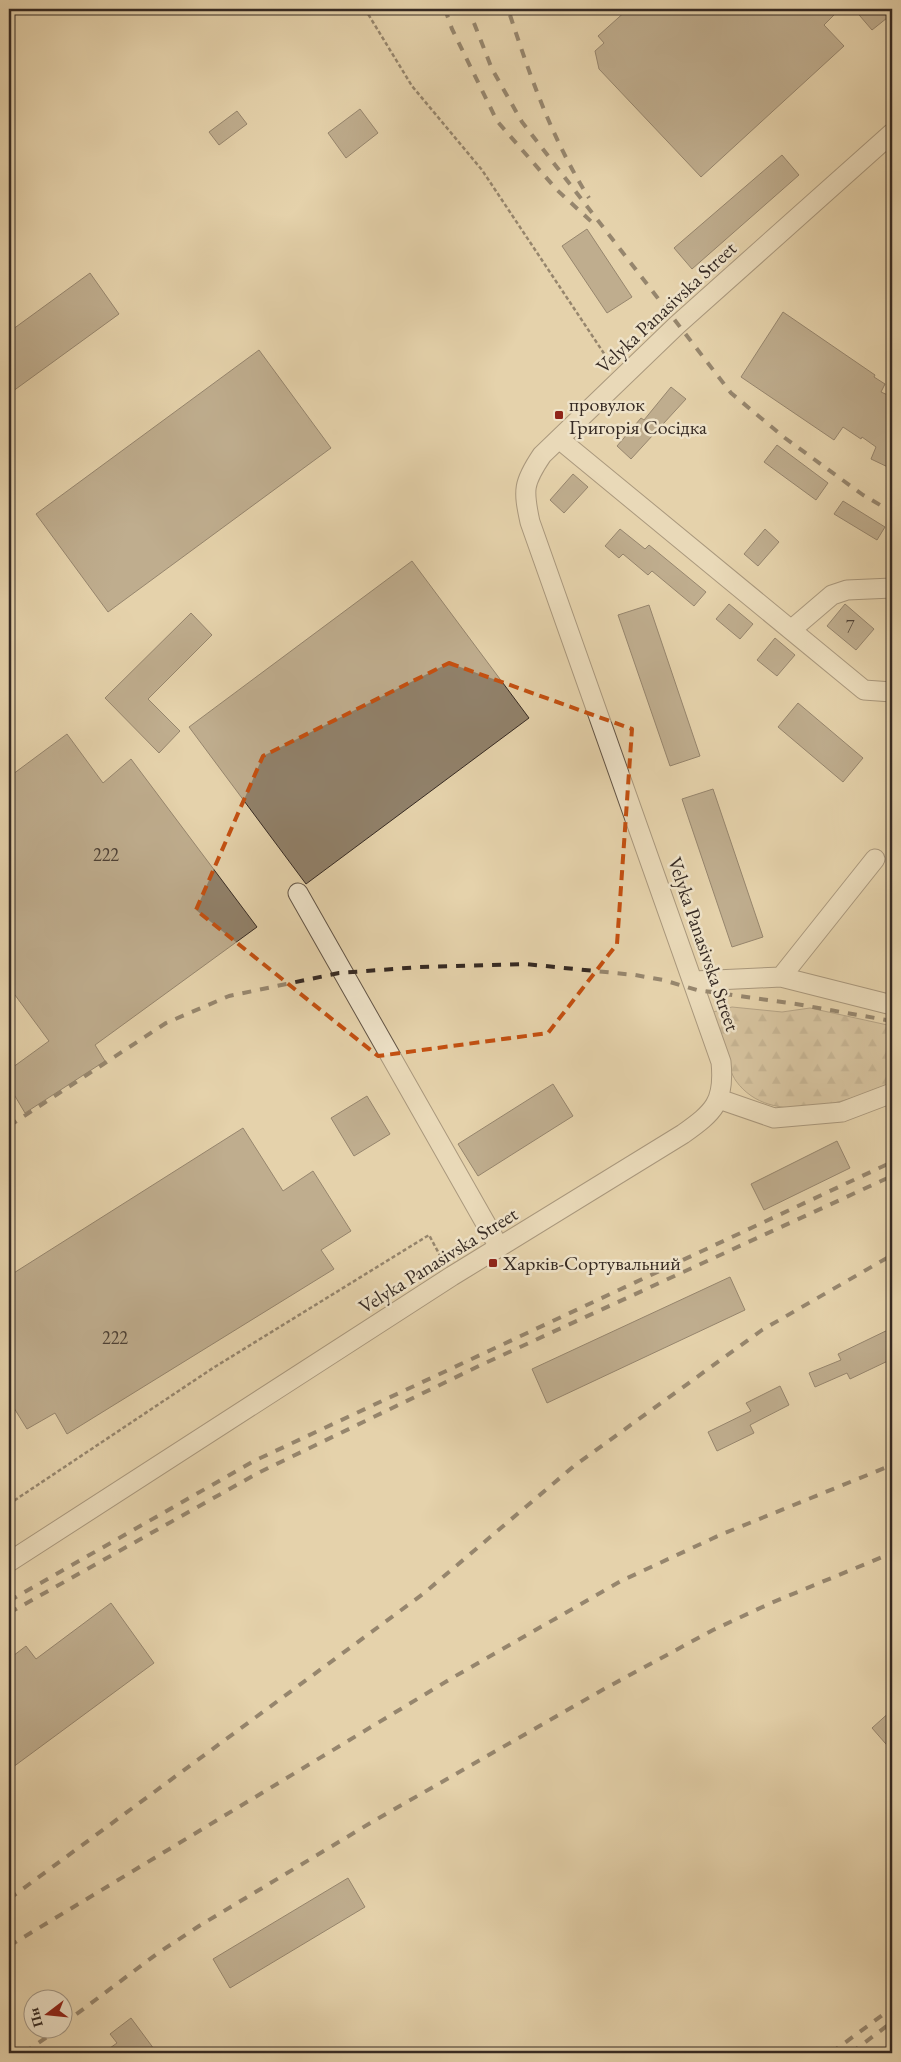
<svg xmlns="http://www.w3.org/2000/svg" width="901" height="2062" font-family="'EB Garamond',serif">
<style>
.forest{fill:url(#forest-firs);stroke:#7e705c}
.building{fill:#91816a;stroke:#362a23}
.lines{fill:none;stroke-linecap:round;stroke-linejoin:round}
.minor-casing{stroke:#625445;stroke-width:21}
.path{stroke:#362a23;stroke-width:2.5;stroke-dasharray:4 2.5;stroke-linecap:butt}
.minor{stroke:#eee2c8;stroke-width:19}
.rail{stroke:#362a23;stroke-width:4;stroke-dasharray:9 9;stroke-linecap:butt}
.marked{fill:none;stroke:#c45011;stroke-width:4;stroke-dasharray:10 6;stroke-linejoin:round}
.poi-dot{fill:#8f2418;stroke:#eee2c8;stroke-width:2}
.labels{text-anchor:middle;stroke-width:5;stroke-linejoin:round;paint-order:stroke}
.number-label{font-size:18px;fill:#4d4035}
.street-label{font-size:20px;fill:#362a23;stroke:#eee2c8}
.poi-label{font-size:20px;fill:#362a23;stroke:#eee2c8;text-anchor:start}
</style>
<defs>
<pattern id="forest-firs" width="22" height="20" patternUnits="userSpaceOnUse" patternTransform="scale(1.25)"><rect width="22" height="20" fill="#c7b594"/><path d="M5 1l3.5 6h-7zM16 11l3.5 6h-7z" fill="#a29378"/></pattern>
</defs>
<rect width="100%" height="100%" fill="#e5d2ab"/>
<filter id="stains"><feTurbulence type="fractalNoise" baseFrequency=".004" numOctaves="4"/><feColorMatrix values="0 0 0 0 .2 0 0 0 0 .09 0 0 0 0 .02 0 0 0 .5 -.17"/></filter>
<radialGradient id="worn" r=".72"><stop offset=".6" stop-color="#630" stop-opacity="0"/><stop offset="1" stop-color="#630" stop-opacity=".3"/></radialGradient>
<path class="forest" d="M732 1007 782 1012 810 1008 892 1026V1083C848 1102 771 1129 736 1081 727 1068 718 1029 713 1012Z"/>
<path class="building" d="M628 9H828L834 15 824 25 844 46 701 177 599 69 595 51 604 43 598 36Z
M854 9H892V14L872 30Z
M360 109 378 133 346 158 328 133Z
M237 111 247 124 219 145 209 132Z
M782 155 799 175 692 269 674 248Z
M587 229 632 297 607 313 562 246Z
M90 273 119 314 9 394V332Z
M783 312 875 375 874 377 885 384 881 392 892 397V469L871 459 876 447 862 437 861 439 843 427 834 440 741 377Z
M259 350 331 448 108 612 36 514Z
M671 387 686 399 631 459 617 446 641 418 644 420Z
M777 445 828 483 816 500 764 462Z
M573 474 588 487 564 513 550 500Z
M843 501 885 527 877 540 834 514Z
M620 529 645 549 649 545 706 592 694 606 652 571 648 575 623 554 619 558 605 546Z
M765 529 779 542 758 566 744 554Z
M412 561 529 718 306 884 189 727Z
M729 604 753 624 740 639 716 619Z
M845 604 874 629 856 650 827 626Z
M649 605 700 756 670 766 618 615Z
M191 613 212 635 148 699 180 731 159 753 105 698Z
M775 638 795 655 777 676 757 660Z
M798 703 863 758 843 782 778 727Z
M67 734 103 783 131 759 257 927 95 1045 105 1061 25 1113 9 1086V1070L49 1041 9 987V777Z
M713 789 763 937 732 947 682 799Z
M553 1084 573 1116 478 1176 458 1144Z
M367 1096 390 1134 354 1156 331 1118Z
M243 1128 283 1191 313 1171 351 1231 321 1250 334 1269 67 1434 55 1413 27 1429 9 1400V1276Z
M837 1141 850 1168 764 1210 751 1184Z
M730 1277 745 1310 547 1403 532 1369Z
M892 1328V1359L850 1379 847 1373 815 1387 809 1373 841 1360 838 1354Z
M780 1386 789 1405 750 1425 754 1433 717 1451 708 1432 751 1411 746 1403Z
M111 1603 154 1663 9 1770V1659L26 1646 36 1659Z
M892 1710V1751L872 1728Z
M348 1878 365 1907 230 1988 213 1959Z
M131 2018 157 2053H103L117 2043 110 2034Z"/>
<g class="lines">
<g class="minor-casing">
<path id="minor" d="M559 439 864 690 892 692
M791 630 832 595 847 590 892 588
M298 893 499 1247
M781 977 892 1005
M694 981 781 977 875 859
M719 1099 774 1118 842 1112 892 1093
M9 1562 452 1276 683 1134C714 1112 725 1102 721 1062L530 522C523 490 523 483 542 455L677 325 892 133"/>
</g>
<path class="path" d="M365 9 412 86 482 170 611 364
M9 19 18 9
M9 1504 213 1368 429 1235 444 1263"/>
<use href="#minor" class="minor"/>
<path class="rail" d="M445 9 452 29 497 121 557 190 595 225
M510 15C531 79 553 141 589 198
M474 23 492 69 522 122 731 393 785 438 863 495 892 512
M9 1126 166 1023 229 996 339 973 420 967 525 964 635 975 663 980 697 990 796 1004 892 1021
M9 1601 254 1461 892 1162
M9 1613 258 1473 481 1365 892 1176
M9 1899 423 1594 574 1466 762 1330 892 1255
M9 1946 452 1678 621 1581 720 1535 892 1465
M62 2025 158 1953 199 1926 372 1822 604 1689 713 1630 771 1603 892 1553
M24 2053 57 2030
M831 2053 892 2008
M851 2053 892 2022"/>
</g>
<path d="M0 0H901V2062H0ZM449 663 632 729 617 944 548 1033 378 1056 196 910 263 756Z" fill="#e5d2ab" fill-opacity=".55" fill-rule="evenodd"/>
<path class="marked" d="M449 663 632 729 617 944 548 1033 378 1056 196 910 263 756Z"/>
<g class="poi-dot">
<rect x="554" y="410" width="10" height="10" rx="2.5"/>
<rect x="488" y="1258" width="10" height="10" rx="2.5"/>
</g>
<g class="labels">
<g class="number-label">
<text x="850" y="633">7</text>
<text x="106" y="861">222</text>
<text x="115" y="1344">222</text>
</g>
<g class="street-label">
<text transform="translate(666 307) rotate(-43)" y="7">Velyka Panasivska Street</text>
<text transform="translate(704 944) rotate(71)" y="7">Velyka Panasivska Street</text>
<text transform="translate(438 1260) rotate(-32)" y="7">Velyka Panasivska Street</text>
</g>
<g class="poi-label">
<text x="569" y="411">провулок<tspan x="569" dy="23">Григорія Сосідка</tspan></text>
<text x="503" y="1270">Харків-Сортувальний</text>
</g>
</g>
<rect width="901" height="2062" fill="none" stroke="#e5d2ab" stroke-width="30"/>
<rect x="10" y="10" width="881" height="2042" fill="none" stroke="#362a23" stroke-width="2.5"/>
<rect x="15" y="15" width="871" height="2032" fill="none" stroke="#362a23"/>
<g transform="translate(48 2014) rotate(254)"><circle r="24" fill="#eee2c8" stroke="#a49886"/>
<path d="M0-4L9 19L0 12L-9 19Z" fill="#8f2418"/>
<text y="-8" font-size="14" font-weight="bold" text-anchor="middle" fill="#362a23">Пн</text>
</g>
<rect width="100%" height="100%" filter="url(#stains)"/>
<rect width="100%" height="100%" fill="url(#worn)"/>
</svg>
